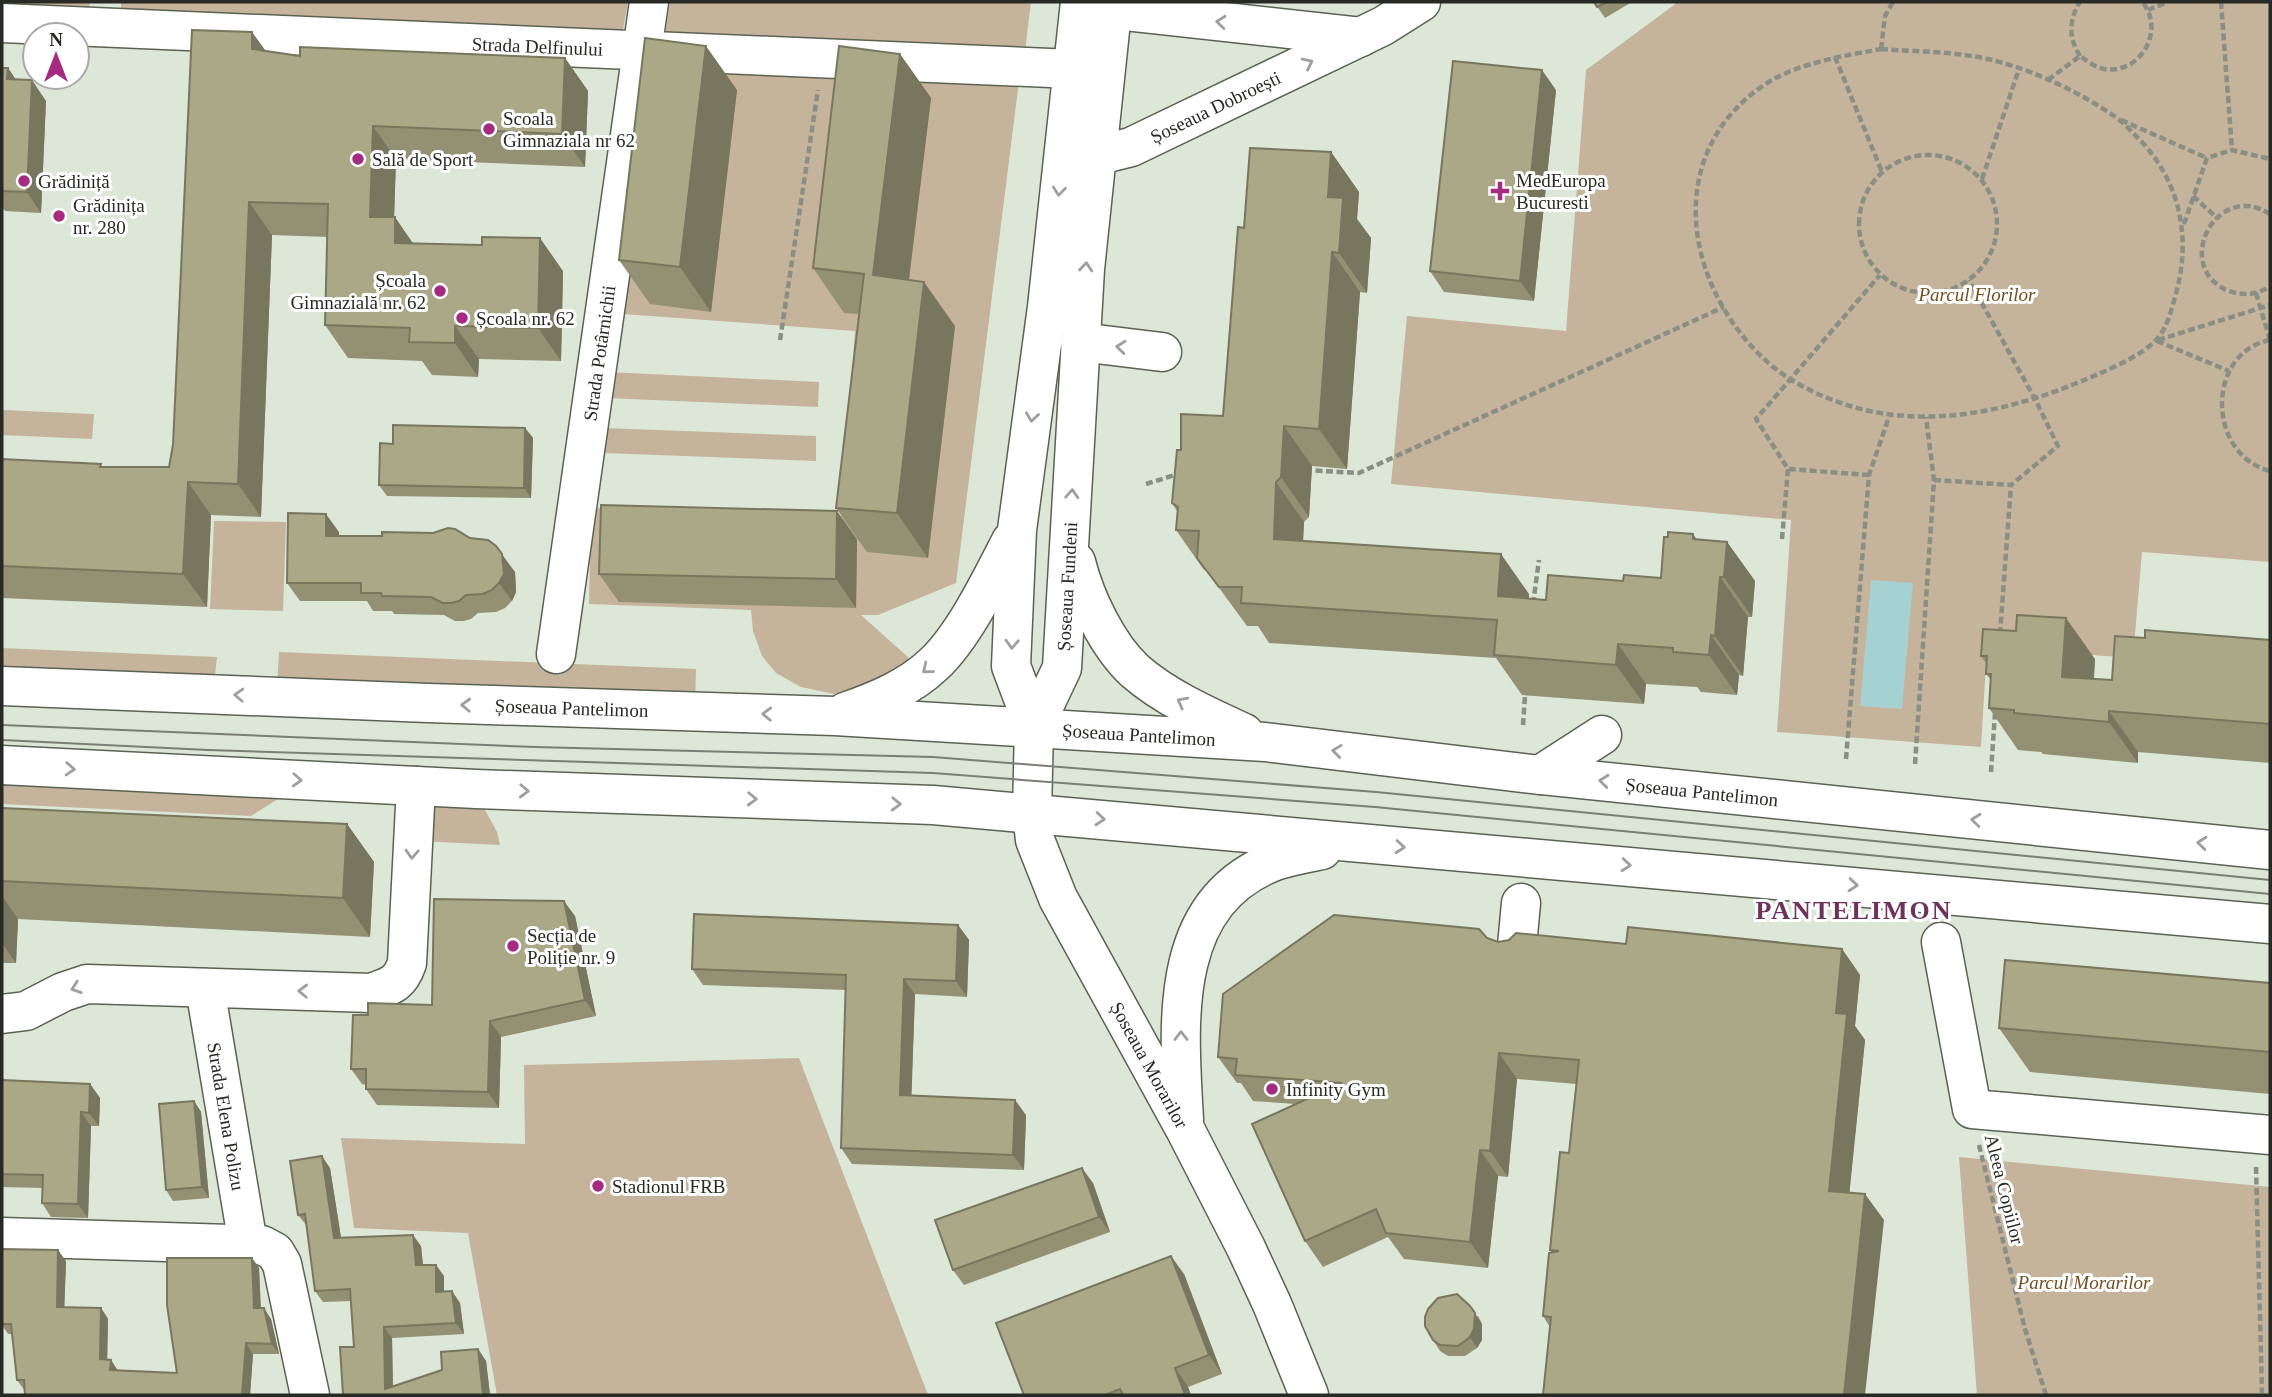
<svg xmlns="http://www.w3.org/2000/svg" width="2272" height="1397" font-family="Georgia,serif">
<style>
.green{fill:#c6b39b}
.water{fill:#a5d1d0}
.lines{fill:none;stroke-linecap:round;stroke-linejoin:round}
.minor-casing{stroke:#5a6254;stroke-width:41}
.major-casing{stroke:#5a6254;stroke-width:41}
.path{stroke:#898f84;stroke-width:4.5;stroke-dasharray:7 3.5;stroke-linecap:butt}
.minor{stroke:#fff;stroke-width:38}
.major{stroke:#fff;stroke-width:38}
.tram{stroke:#797f75;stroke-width:2}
.wall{fill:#939074}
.shaded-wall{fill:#78765e}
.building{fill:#aba887;stroke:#78765e;stroke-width:2}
.oneway{stroke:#9ea09d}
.poi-dot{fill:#a52b81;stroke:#fff;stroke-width:2.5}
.labels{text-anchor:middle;stroke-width:6;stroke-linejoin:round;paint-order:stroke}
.street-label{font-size:19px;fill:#282b25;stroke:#fff}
.poi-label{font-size:19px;fill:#282b25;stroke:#fff;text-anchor:start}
.park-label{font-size:19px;font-style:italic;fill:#715021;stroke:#fff}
.district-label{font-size:26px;font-weight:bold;letter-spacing:2px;fill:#6f325a;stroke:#fff}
</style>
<rect width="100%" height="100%" fill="#dde7d7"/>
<path class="green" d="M2 2H90L89 13 2 10Z
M121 2H628L622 35 121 15Z
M670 2H1031L1025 51 665 35Z
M1678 2H2270V562L2142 552 2133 658 1987 647 1981 747 1777 732 1791 520 1391 484 1407 316 1566 331 1586 70Z
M655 68 1019 81 956 583 878 615H861L909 658 897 673 839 695 801 687 776 673 762 656 753 631 751 610 589 604 591 508 841 516 855 331 623 314Z
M607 372 819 382 818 407 606 398Z
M2 410 94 414 92 439 2 435Z
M604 428 816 436V461L604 453Z
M214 521 286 522 283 611 210 609Z
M2 648 217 657 214 684 2 674Z
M279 652 696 669 695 704 277 687Z
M2 775 294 789 251 816 2 804Z
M423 793 484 808 497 832 500 845 420 841Z
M799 1058 928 1395H497L468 1233 354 1228 341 1138 525 1144 524 1065Z
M1959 1157 2270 1187V1395H1977Z"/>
<path class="water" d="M1871 580 1913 583 1902 709 1860 706Z"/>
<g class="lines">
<g class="minor-casing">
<g id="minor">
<path d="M1080 6 1361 37"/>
<path id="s1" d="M2 23 1073 69"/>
<path id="s2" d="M1066 150 1111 152 1131 147 1383 26 1421 2"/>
<path d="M1080 342 1162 352"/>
<path id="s3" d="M556 654 649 2"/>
<path d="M1540 775 1602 735"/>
<path d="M1941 942 1972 1109 2270 1135"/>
<path d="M1517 946 1521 903"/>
<path id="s4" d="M205 988 248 1244"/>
<path d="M2 1014 26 1011 63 992 87 984 371 993C391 986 400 984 407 963L416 786"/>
<path d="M2 1237 262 1245 275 1252 282 1264 310 1395"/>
</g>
</g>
<g class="major-casing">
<g id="major">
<path id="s5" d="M1080 2 1047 307 1017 530 1011 666 1034 727 1032 813 1035 840 1058 898 1185 1129 1246 1248 1272 1304 1309 1395"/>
<path d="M1076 562C1085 598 1107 645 1135 671 1166 698 1207 716 1244 733"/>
<path id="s6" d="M2 686 428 703 835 716 1265 742 1540 775 2270 850"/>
<path d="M845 712C876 701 909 688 934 664 964 636 992 578 1011 541"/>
<path id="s7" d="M1034 727 1062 668 1085 269 1113 2"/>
<path d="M2 765 476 789 933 805 2270 924"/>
<path d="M1184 1120C1179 1025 1166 903 1275 861 1290 856 1307 853 1322 850"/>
</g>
</g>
<path class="path" d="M2221 2 2232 150
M2148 10 2168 2
M1881 49C1919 52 1959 51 1996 61 2037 72 2079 92 2114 116 2123 122 2131 131 2139 139 2181 182 2192 240 2175 297 2171 311 2167 329 2156 340 2140 358 2094 376 2072 385 2006 411 1935 426 1865 410 1828 401 1790 384 1762 357 1683 281 1664 153 1764 85 1797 63 1843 56 1881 49Z
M1881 49 1885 16 1893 2
M2080 56C2068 38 2069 19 2080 2
M1835 57 1882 172
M2048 80 2080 56C2087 61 2095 67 2104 69 2141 75 2166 29 2142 2
M2121 120 2207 158
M1859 224a69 69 0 1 1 138 0a69 69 0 1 1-138 0Z
M1982 179 2019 69
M2193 196 2217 218
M2270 214C2216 179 2171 268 2229 291 2243 296 2258 295 2270 286
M2184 224 2207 158 2232 150 2270 159
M2256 293 2270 340
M780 340 818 90
M2158 340 2270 305
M2270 340C2205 353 2207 455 2270 471
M2157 341 2229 371
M1305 470 1359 473 1724 307
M1869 475 1788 469 1756 419 1880 275
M1934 480 2011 485 2058 446 2035 399 1969 280
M1146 484 1178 474
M1782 539 1788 469
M1533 604 1539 560
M2000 634 2011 485
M1523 725 1525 696
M1846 759 1869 475 1890 414
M1915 764 1934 480 1926 417
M1991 772 1995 713
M1979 1145 2025 1329 2046 1395
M2256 1167 2262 1393"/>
<use href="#minor" class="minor"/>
<use href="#major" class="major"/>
<path class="tram" d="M2 725 535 747 933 757 1376 792 2270 880
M2 740 208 750 933 773 1375 807 2270 894"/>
</g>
<path class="wall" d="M1594 2H1632L1605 18Z
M266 51 300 56 565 58 588 91 585 167 396 159 394 217 413 243 563 271 561 361 479 359 478 377 432 375 422 361 348 358 325 325 328 237 272 235 261 517 211 515 207 607 2 598V459L102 467H169Z
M900 54 931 98 909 280 955 326 928 558 867 552 836 508 859 314 844 313 813 268Z
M2 68H8L16 80 46 101 41 213 5 211 2 207Z
M737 90 711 312 650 304 619 260Z
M1556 90 1534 301 1444 292 1430 271Z
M1331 152 1359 192 1357 219 1371 238 1367 293 1360 292 1347 469 1312 466 1309 517 1304 522 1303 541 1529 594V598L1546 600 1623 581 1661 578 1697 539 1727 542 1755 581 1752 617H1748L1743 676 1739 675 1737 695 1701 692 1697 687 1646 684 1644 704 1522 695 1496 658 1269 643 1258 626H1247L1206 570H1204L1176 530 1177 511 1172 503 1181 450 1223 416 1244 228Z
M525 428 533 438 531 498 387 496 379 485 393 444Z
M339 532V536L515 572 516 592 512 601 505 608 496 612 478 613 471 619 464 621H455L444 615 394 614 392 611H373L367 601H300L287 583Z
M857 539 856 608 619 602 599 574Z
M2145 638 2270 640V763L2138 752V763L2043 754 2041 752 2018 750 1989 708 1991 680 1986 674 1987 665 1981 656 2095 659 2094 679 2112 680Z
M2 808 347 824 374 862 370 937 18 919 16 963H2Z
M575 916 596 1016 501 1037 499 1108 377 1105 366 1089V1085L362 1084 351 1069 368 1015 432 1005Z
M958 925 969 940 967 997 915 994 911 1096 1026 1115 1024 1170 852 1164 841 1148 846 990 703 985 692 969Z
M1487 938 1498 942 1842 949 1860 975 1855 1026 1865 1040 1849 1193 1884 1220 1550 1327 1543 1316 1552 1253 1550 1250 1569 1153 1577 1084 1517 1079 1508 1177 1498 1176 1488 1268 1404 1259 1388 1237 1323 1267 1305 1241 1296 1104 1253 1101 1241 1083H1237L1218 1057Z
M2270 983V1094L2030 1072 1999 1028Z
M2 1080 90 1084 100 1098 99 1126H91L88 1218 51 1217 42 1203 43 1188 2 1187Z
M194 1101 201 1112 209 1198 173 1201 166 1190Z
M330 1168 341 1238 421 1246 423 1265 444 1276V1291L460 1303 464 1334 392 1338 393 1386 442 1370 478 1349 486 1361 490 1395H343L354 1347 351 1301 323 1302 315 1291 307 1226 298 1215Z
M1093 1183 1110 1232 964 1285 953 1270Z
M2 1249 66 1261 64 1307 101 1308 108 1319 107 1360H111L118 1371 177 1373 252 1258 259 1268 261 1308 271 1319 279 1354H253L250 1395H25V1391L17 1380 12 1334H8L2 1325Z
M1184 1274 1222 1374 1188 1387 1191 1395H1024Z
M1478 1316 1482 1324V1340L1477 1348 1465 1356H1448L1440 1351 1433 1340Z"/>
<path class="shaded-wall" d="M252 32 276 65 252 49Z
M706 46 737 90 711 312 680 267Z
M900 54 931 98 904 319 873 275Z
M565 58 588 91 585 167 562 134Z
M8 68 22 89 7 79Z
M1542 70 1556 90 1534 301 1520 281Z
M32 80 46 101 41 213 27 192Z
M373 126 396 159 393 250 370 217Z
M1331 152 1359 192 1357 219 1371 238 1367 293 1339 253 1328 197Z
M249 202 272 235 261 517 238 484Z
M395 217 418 251 395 243Z
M540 238 563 271 561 361 538 328Z
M1332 252 1360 292 1347 469 1319 429Z
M924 282 955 326 928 558 897 513Z
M455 326 479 359 478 377 455 343Z
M1284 426 1312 466 1309 517 1281 477Z
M525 428 533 438 531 498 524 488Z
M188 482 211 515 207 607 183 574Z
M1276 482 1304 522 1301 578 1274 539Z
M837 511 857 539 856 608 836 579Z
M326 514 339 532 338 554 326 536Z
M1693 534 1721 574 1720 577 1748 617 1743 676 1715 636 1693 539Z
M1727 542 1755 581 1752 617 1724 577Z
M496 546 515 572 516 592 512 601 499 583Z
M1501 554 1529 594 1526 636 1498 596Z
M2066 618 2095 659 2091 719 2062 677Z
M1711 635 1739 675 1737 695 1709 655Z
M1618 644 1646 684 1644 704 1616 665Z
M2109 711 2138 752V763L2109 722Z
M347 824 374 862 370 937 343 898Z
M2 896 18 919 16 963 2 943Z
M564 901 575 916 596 1016 585 1000Z
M958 925 969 940 967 997 956 981Z
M1842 949 1860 975 1855 1026 1865 1040 1847 1217 1829 1191 1836 1013Z
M904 979 915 994 911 1111 900 1095Z
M490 1021 501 1037 499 1108 488 1092Z
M1499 1053 1517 1079 1508 1177 1490 1151Z
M90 1084 100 1098 99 1126 89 1113Z
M1015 1100 1026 1115 1024 1170 1013 1155Z
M194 1101 201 1112 209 1198 202 1187Z
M81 1112 91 1126 88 1218 78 1204Z
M1480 1150 1498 1176 1488 1268 1470 1242Z
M322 1156 330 1168 343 1250 334 1238Z
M1082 1168 1093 1183 1110 1232 1099 1217Z
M1865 1194 1884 1220 1865 1395H1844Z
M413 1235 421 1246 424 1277 416 1265Z
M58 1250 66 1261 64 1318 57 1307Z
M1171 1256 1184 1274 1222 1374 1209 1355Z
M252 1258 259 1268 261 1318 254 1308Z
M436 1265 444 1276V1303L436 1292Z
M452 1291 460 1303 464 1334 456 1323Z
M1470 1306 1482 1324V1340L1477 1348 1470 1337Z
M101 1308 108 1319 107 1370 100 1359Z
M264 1308 271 1319 279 1354 272 1344Z
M384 1327 392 1338 393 1395 385 1389Z
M246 1343 253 1354 250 1395H242Z
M478 1349 486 1361 490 1395H483Z
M111 1360 118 1371 110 1370Z
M1175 1368 1188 1387 1191 1395H1185Z"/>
<path class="building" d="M1594 2H1607L1597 7Z
M192 30 252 32V49L300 56V47L565 58 562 134 373 126 370 217H395V243L482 245V237L540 238 538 328 455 326V343L409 342 410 328 325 325 328 204 249 202 238 484 188 482 183 574 2 566V459L101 464 100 467H169L173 445Z
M645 38 706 46 680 267 619 260Z
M839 46 900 54 873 275 924 282 897 513 836 508 864 274 813 268Z
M1453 61 1542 70 1520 281 1430 271Z
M2 68H8L7 79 32 80 27 192 2 191Z
M1250 148 1331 152 1328 197 1343 198 1339 253 1332 252 1319 429 1284 426 1281 477 1276 482 1274 539 1501 554 1498 596 1546 600 1548 575 1623 581 1624 575 1661 578 1664 537H1668V532L1693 534V539L1727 542 1724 577H1720L1715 636 1711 635 1709 655 1673 652V648L1618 644 1616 665 1494 655 1497 620 1241 603 1242 587H1219L1197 558 1199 531 1176 530 1178 507 1172 503 1177 450H1181V414L1223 416 1238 227 1244 228Z
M393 425 525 428 524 488 379 485 380 443 393 444Z
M601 505 837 511 836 579 599 574Z
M288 513 326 514V536H382V532L433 533 448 528 455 529 470 538 488 540 496 546 502 554 504 574 499 583 492 590 483 594 466 595 459 601 451 603H443L431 597 382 596 381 593H361V583H287Z
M2017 615 2066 618 2062 677 2112 680 2115 636 2145 638V630L2270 640V724L2109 711V722L2014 713V710L1989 708 1991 674H1986L1987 656H1981L1983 629 2016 631Z
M2 808 347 824 343 898 2 881Z
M434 899 564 901 585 1000 490 1021 488 1092 366 1089V1069H351L353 1015H368V1003L432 1005Z
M694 914 958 925 956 981 904 979 900 1095 1015 1100 1013 1155 841 1148 846 975 692 969Z
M1334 915 1479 929 1487 938 1498 942 1509 940 1516 933 1626 944 1628 927 1842 949 1836 1013 1847 1014 1829 1191 1865 1194 1844 1395H1543L1551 1317 1543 1316 1549 1253 1559 1251 1550 1250 1560 1152 1569 1153 1579 1060 1499 1053 1490 1151 1480 1150 1470 1242 1386 1233 1376 1209 1305 1241 1252 1124 1342 1083 1235 1075 1237 1059 1218 1057 1223 994Z
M2005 960 2270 983V1052L1999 1028Z
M2 1080 90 1084 89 1113 81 1112 78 1204 42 1203 43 1175 2 1174Z
M194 1101 202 1187 166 1190 159 1104Z
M322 1156 334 1238 413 1235 416 1265H436V1292L452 1291 456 1323 384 1327 385 1389 442 1370 441 1352 478 1349 483 1395H343L340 1347H354L350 1289 315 1291 305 1214 298 1215 290 1161Z
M1082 1168 1099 1217 953 1270 935 1220Z
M2 1249 58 1250 57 1307 101 1308 100 1359 111 1360 110 1370 177 1373 167 1305V1258H252L254 1308H264L272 1344 246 1343 242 1395H25L24 1380H17L11 1324H2Z
M1171 1256 1209 1355 1175 1368 1185 1395H1123L1120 1389 1105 1395H1024L996 1323Z
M1457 1294 1470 1306 1475 1313 1474 1329 1470 1337 1458 1346 1440 1345 1433 1340 1425 1326V1317L1428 1309 1438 1298Z"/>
<defs><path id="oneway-chevron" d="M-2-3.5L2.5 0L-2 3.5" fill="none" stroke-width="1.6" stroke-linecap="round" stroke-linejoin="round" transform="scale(1.75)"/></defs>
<g class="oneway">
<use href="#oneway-chevron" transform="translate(1221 22) rotate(-174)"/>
<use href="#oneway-chevron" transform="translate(1308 63) rotate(-26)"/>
<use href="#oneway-chevron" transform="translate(1059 191) rotate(96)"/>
<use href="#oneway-chevron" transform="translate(1086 267) rotate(-85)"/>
<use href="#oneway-chevron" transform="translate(1121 347) rotate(-174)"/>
<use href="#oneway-chevron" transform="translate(1032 417) rotate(98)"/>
<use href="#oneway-chevron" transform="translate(1072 494) rotate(-87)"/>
<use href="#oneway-chevron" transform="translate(1012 644) rotate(93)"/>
<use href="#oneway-chevron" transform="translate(927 669) rotate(141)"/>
<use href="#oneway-chevron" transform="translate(239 695) rotate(-177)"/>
<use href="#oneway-chevron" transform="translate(1182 702) rotate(-152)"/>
<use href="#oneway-chevron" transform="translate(466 705) rotate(-178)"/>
<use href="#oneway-chevron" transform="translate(767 714) rotate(-178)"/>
<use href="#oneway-chevron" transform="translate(1337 751) rotate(-173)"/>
<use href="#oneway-chevron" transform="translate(70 769) rotate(3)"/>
<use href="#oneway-chevron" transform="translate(297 780) rotate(3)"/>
<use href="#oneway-chevron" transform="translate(1604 781) rotate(-174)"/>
<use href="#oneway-chevron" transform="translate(524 791) rotate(2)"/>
<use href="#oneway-chevron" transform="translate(752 799) rotate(2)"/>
<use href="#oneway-chevron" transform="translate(896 804) rotate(2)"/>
<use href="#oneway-chevron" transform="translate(1100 819) rotate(5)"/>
<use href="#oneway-chevron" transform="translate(1976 820) rotate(-174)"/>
<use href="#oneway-chevron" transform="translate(2202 843) rotate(-174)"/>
<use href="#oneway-chevron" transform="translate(1400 847) rotate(5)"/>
<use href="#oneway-chevron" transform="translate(412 854) rotate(93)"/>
<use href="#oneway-chevron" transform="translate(1626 865) rotate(5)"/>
<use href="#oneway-chevron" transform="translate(1853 885) rotate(5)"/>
<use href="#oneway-chevron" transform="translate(76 988) rotate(161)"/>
<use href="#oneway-chevron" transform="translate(303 991) rotate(-178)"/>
<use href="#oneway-chevron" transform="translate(1181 1036) rotate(-90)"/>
</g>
<g class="poi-dot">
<circle cx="489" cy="129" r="7"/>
<circle cx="358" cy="159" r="7"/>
<circle cx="24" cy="181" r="7"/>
<path d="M1496.5 180.5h7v7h7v7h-7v7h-7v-7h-7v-7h7z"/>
<circle cx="59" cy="216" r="7"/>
<circle cx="440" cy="291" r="7"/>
<circle cx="462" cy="318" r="7"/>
<circle cx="513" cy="946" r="7"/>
<circle cx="1272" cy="1089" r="7"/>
<circle cx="598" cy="1186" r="7"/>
</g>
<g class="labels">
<g class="street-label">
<text dy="7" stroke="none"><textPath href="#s1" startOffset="536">Strada Delfinului</textPath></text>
<text dy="7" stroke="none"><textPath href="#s2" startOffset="159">Șoseaua Dobroești</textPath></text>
<text dy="7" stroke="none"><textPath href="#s3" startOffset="304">Strada Potârnichii</textPath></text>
<text dy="7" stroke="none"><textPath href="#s7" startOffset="147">Șoseaua Fundeni</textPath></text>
<text dy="7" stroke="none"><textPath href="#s6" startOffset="570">Șoseaua Pantelimon</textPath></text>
<text dy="7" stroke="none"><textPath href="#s6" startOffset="1138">Șoseaua Pantelimon</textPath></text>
<text dy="7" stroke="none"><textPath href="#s6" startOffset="1704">Șoseaua Pantelimon</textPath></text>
<text dy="7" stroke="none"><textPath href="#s5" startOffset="1099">Șoseaua Morarilor</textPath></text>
<text dy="7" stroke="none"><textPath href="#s4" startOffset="130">Strada Elena Polizu</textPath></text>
<text transform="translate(2005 1189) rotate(76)" y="7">Aleea Copiilor</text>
</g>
<g class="poi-label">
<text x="503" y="125">Scoala<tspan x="503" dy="22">Gimnaziala nr 62</tspan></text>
<text x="372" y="166">Sală de Sport</text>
<text x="1516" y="187">MedEuropa<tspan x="1516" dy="22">Bucuresti</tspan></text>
<text x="38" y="188">Grădiniță</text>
<text x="73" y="212">Grădinița<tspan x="73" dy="22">nr. 280</tspan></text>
<text x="426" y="287" text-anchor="end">Școala<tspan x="426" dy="22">Gimnazială nr. 62</tspan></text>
<text x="476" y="325">Școala nr. 62</text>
<text x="527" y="942">Secția de<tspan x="527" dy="22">Poliție nr. 9</tspan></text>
<text x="1286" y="1096">Infinity Gym</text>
<text x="612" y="1193">Stadionul FRB</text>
</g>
<g class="park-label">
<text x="1977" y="301">Parcul Florilor</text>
<text x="2084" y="1289">Parcul Morarilor</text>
</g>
<g class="district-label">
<text x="1854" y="919">PANTELIMON</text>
</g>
</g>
<rect width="2272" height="1397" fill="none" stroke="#282b25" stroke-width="7"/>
<g transform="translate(56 56)"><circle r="33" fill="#ffffff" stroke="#a9aaa8" stroke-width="2"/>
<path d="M0-5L12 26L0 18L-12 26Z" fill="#a52b81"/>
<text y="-10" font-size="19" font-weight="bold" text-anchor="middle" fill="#282b25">N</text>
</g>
</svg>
